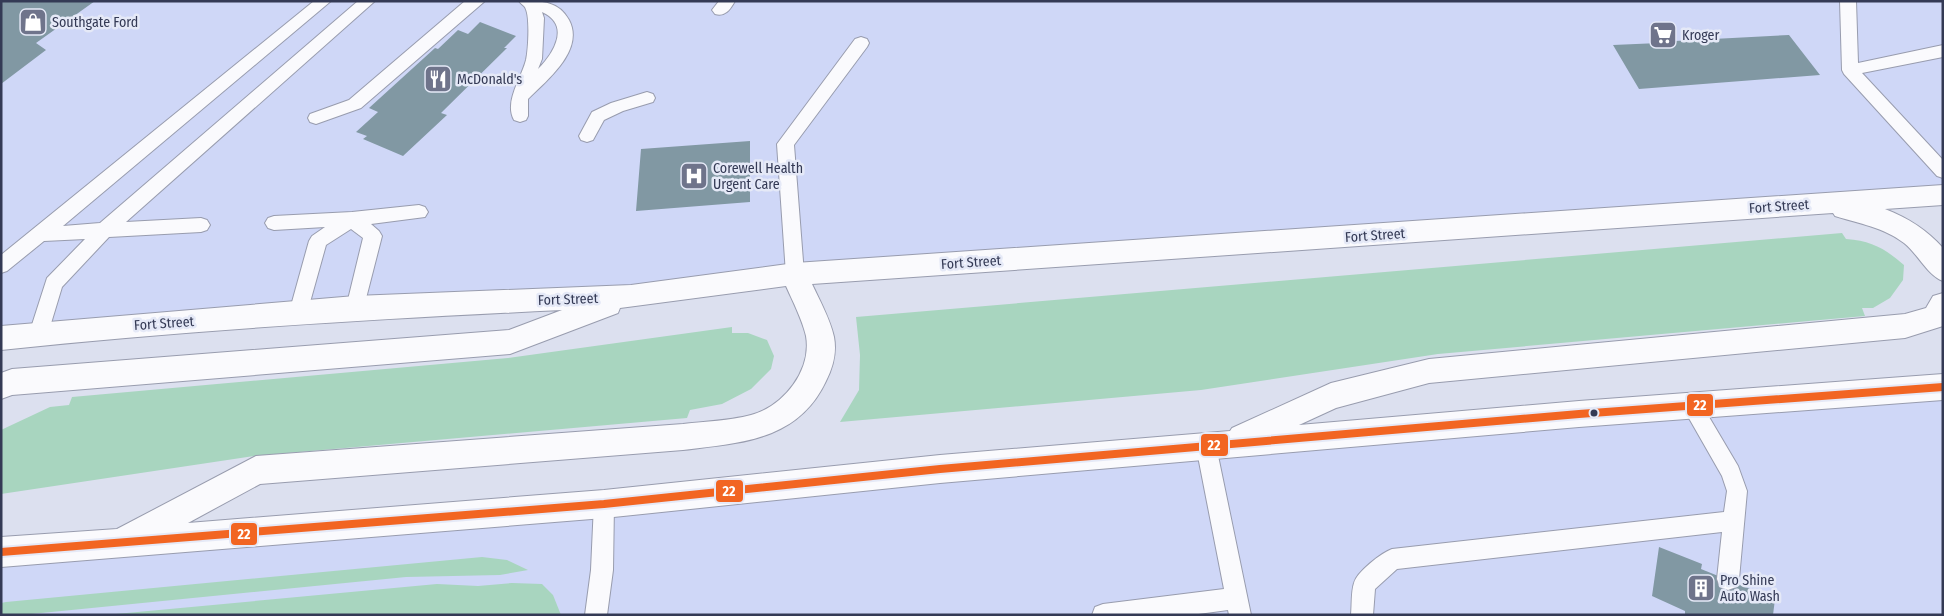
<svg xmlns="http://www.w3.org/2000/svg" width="1944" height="616" font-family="'Fira Sans Condensed',sans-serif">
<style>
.built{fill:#cfd7f7}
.green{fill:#a8d5bf}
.building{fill:#8198a3}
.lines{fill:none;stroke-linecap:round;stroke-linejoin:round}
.service-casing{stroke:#989cae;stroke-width:2}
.primary-casing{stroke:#989cae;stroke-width:2}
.service{fill:#fafafd;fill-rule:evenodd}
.primary{fill:#fafafd;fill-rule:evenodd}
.bus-1-casing{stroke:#e5e9f7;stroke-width:12}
.bus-1{stroke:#f26522;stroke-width:8}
.bus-dot{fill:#343a55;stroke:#e5e9f7;stroke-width:2}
.labels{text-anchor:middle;stroke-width:5;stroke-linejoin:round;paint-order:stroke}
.poi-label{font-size:14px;fill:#343a55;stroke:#e5e9f7;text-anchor:start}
.street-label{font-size:14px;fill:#343a55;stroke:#e5e9f7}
.line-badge{stroke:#e5e9f7;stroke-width:2}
.badge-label{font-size:14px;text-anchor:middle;font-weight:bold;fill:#fff}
</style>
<rect width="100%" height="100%" fill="#dce0ef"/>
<path class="built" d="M1 1H1943V195L1 338Z
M1943 387V615H1V552Z"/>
<path class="green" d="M1842 233 1846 239C1872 241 1884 248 1904 265L1903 280 1890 298 1873 308H1862L1865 316 1438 354 1201 390 840 422 859 390 860 355 856 317Z
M732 327V333H748L767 340 774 356 771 369 751 389 722 404 690 410 687 418 254 456 1 494V430L50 407 69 405 72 397 508 358Z
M482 557 507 560 528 570 500 575 406 577 21 615H1V603L6 602Z
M512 583 542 584 553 595 561 615H105L437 584 478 586Z"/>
<path class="building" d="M1 1H95L36 43 46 50 1 84Z
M480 22 516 36 504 48H507L441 113 447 115 403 156 363 139 367 136 356 132 378 112 369 108 435 48 438 49 458 30 468 34Z
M1666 28 1675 41 1789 35 1820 75 1639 89 1613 45 1659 43 1650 29Z
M750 141V202L636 211 641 149Z
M1659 547 1702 564 1701 569 1775 599 1773 615H1685V611L1652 596Z"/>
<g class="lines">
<g class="service-casing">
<path id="service" d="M314 1H331L63 226 100 223 358 1H375L126 222 201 218 207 220 210 225 207 230 201 232 109 237 62 287 46 340 39 342 32 340 29 334 47 278 85 239 44 241 7 271 1 273V255Z
M465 1H485L361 108 316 124 310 122 308 118 310 114 349 100Z
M519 1C539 1 558 0 569 20 585 50 547 80 528 99V116L526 120 520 122 514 120C504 102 521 79 526 60 528 51 531 13 524 6 522 4 520 3 519 1ZM542 12C571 25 554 53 538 69L542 59 544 18Z
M719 1H735C730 10 725 17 715 14L712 10Z
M1840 1H1856L1858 63 1943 45V57L1862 73 1943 160V178L1937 176 1844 74 1842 70Z
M861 37 867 39 869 43 867 47 794 145 804 274 801 279 795 282 789 279 786 274 777 144 855 39Z
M647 92 653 94 655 98 653 102 623 111 604 120 593 140 587 142 581 140 579 136 592 112 611 103Z
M419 205 425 207 428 212 425 217 371 224 379 231 382 236 362 314 355 316 348 314 346 308 363 238 351 229 326 245 307 313 305 319 298 321 291 319 289 313 309 241 312 236 325 227 274 230 268 228 265 223 268 218 274 216 352 212Z
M1692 397 1699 400 1738 466 1747 491 1739 579 1736 587 1728 590 1720 587 1717 579 1722 532 1397 569 1375 589 1373 615H1351C1352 605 1351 592 1354 583 1357 572 1381 553 1392 549L1724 512 1727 491 1722 476 1682 406 1685 400Z
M1206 437 1213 439 1216 446 1251 615H1229L1228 610 1191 615H1092L1095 607 1103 604 1224 589 1196 446 1199 439Z
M604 494 611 497 614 504 613 570 607 615H585L591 570 594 504 597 497Z"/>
</g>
<g class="primary-casing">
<path id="primary" d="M1943 185V205L1885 209C1908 218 1926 229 1943 248V281C1928 276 1918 254 1904 243 1883 227 1860 224 1835 216L1833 213 812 284C820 301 830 319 834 337 837 353 833 367 826 381 798 441 740 443 683 450L260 484 188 523 604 490 940 455 1230 431 1232 428 1331 383 1429 359 1905 314 1926 308 1933 296 1943 293V326L1905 338 1429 383 1336 408 1299 425 1579 401 1943 374V400L1579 427 940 483 604 518 1 567V537L117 529 256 456 683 424C706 421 729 421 751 415 784 406 812 370 806 336 802 319 793 302 786 286L620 308 618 313 510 354 12 395 1 399V373L12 369 509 330 562 310C375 319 188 330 1 350V326L355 296 631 285 795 263Z"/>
</g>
<use href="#service" class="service"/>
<use href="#primary" class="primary"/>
<g class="bus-1-casing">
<path id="bus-1" d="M1 552 604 504 940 469 1579 414 1943 387"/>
</g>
<use href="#bus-1" class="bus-1"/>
</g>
<defs>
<g id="shop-square" transform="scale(1.4375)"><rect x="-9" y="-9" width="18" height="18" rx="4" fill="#6f748b" stroke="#e5e9f7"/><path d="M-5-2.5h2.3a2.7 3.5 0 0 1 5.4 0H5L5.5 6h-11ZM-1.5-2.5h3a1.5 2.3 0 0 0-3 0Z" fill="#fff"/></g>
<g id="supermarket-square" transform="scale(1.4375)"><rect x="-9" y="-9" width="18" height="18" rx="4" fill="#6f748b" stroke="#e5e9f7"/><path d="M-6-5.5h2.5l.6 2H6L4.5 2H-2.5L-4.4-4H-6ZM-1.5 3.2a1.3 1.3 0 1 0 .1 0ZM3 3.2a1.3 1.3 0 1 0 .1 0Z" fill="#fff"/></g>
<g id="restaurant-square" transform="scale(1.4375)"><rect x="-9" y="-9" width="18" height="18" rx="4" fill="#6f748b" stroke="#e5e9f7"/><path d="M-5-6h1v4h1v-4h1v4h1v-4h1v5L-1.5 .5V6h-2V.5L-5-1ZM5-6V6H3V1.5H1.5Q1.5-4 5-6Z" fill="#fff"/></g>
<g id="hospital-square" transform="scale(1.4375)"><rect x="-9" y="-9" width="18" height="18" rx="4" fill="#6f748b" stroke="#e5e9f7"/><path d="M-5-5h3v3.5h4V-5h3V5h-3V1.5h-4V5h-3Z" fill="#fff"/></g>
<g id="building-square" transform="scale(1.4375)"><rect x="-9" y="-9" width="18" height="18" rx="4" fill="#6f748b" stroke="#e5e9f7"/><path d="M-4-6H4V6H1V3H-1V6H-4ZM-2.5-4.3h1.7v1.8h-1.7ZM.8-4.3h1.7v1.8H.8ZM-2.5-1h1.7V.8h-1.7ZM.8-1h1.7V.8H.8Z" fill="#fff"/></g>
</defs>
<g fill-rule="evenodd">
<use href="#shop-square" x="33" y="22"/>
<use href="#supermarket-square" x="1663" y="35"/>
<use href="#restaurant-square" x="438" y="79"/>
<use href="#hospital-square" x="694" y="176"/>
<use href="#building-square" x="1701" y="588"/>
</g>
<circle class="bus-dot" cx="1594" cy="413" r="4.5"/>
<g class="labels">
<g class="poi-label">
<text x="52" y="27">Southgate Ford</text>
<text x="1682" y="40">Kroger</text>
<text x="457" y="84">McDonald's</text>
<text x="713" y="173">Corewell Health<tspan x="713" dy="16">Urgent Care</tspan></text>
<text x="1720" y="585">Pro Shine<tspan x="1720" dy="16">Auto Wash</tspan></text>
</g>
<g class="street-label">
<text transform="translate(1779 206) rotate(-4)" y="5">Fort Street</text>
<text transform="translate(1375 235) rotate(-4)" y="5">Fort Street</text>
<text transform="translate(971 262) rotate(-4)" y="5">Fort Street</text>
<text transform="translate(568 299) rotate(-2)" y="5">Fort Street</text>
<text transform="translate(164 323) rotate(-4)" y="5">Fort Street</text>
</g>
</g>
<g class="line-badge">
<rect x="1686" y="393" width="28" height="24" rx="5" fill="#f26522"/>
<rect x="1200" y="433" width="29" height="24" rx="5" fill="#f26522"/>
<rect x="715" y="479" width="29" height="24" rx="5" fill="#f26522"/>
<rect x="230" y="522" width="28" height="24" rx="5" fill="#f26522"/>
</g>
<g class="badge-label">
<text x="1700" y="410">22</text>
<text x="1214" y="450">22</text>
<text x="729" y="496">22</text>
<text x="244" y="539">22</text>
</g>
<rect width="1944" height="616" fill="none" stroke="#343a55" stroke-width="5"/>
</svg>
